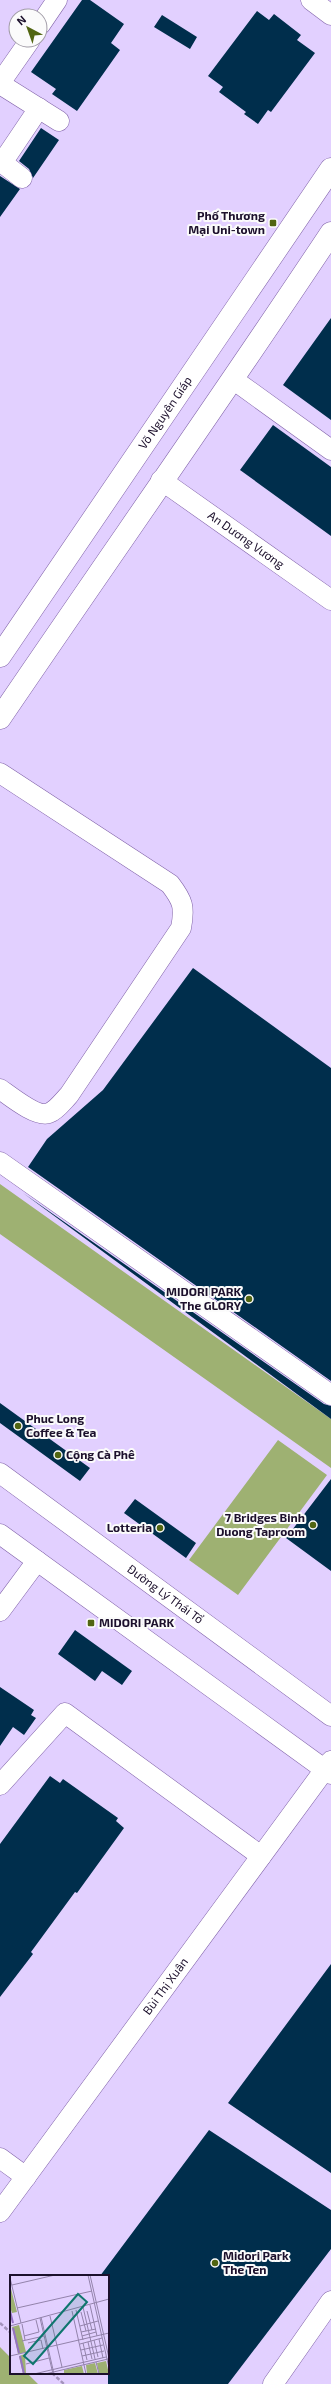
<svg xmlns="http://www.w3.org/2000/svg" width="331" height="2384" font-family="'Exo 2',sans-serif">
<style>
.green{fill:#9eb172}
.building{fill:#002e4c}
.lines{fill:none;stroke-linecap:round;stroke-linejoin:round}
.minor-casing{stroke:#8163a9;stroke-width:21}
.major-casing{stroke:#8163a9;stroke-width:23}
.path{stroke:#a393bc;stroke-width:2.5;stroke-dasharray:4 2;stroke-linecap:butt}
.minor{stroke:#fff;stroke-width:20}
.major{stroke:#fff;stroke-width:22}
.poi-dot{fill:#516511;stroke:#fbfbfb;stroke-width:1.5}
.labels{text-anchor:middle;stroke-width:4;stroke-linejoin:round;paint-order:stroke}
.poi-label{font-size:12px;font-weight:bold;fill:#1c102c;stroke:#fbfbfb;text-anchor:end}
.street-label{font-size:12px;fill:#1c102c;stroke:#fbfbfb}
.inset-river{fill:none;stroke:#9472c2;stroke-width:2}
.inset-road{fill:none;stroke:#9383ab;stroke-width:1}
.view{fill:#0f766e;fill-opacity:0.15;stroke:#0f766e;stroke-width:2}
.inset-edge{fill:none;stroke:#1c102c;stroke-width:2}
</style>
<rect width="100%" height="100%" fill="#e2d0ff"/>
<path class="green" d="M0 1184 331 1419V1468L0 1234Z
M278 1440 327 1475 238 1595 189 1560Z
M0 2347 11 2358V2373H27L38 2384H0Z"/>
<path class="building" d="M82 0H90L124 24 111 43 120 50 77 111 52 94 56 89 31 72Z
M257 11 269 20 274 14 301 35 297 40 315 53 271 112 268 110 258 124 244 114 246 112 219 92 223 87 208 76Z
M162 15 197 37 190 49 154 27Z
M41 128 59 140 33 178 29 169 19 161Z
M0 176 20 189 0 217Z
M331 318V420L283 385Z
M273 425 331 467V536L240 470Z
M193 968 331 1068V1381L28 1167 47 1139 103 1090Z
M23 1193 324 1404 331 1406V1419Z
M0 1403 90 1468 80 1481 0 1423Z
M331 1479V1571L286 1538Z
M135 1499 196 1543 186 1558 124 1513Z
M75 1630 132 1671 122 1685 102 1671 95 1681 58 1654Z
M0 1687 34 1710 31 1715 36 1718 24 1735 13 1727 0 1746Z
M50 1776 60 1783 63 1779 118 1818 116 1821 124 1828 77 1893 75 1892 31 1952 33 1954 0 1997V1844Z
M331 1964V2173L228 2103Z
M209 2130 331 2210V2249L228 2384H108V2276H100Z"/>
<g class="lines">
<g class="minor-casing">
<g id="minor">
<path d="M311 0 331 15"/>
<path d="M40 25 57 0"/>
<path d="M0 83 30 40"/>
<path d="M0 84 59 121"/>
<path d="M0 161 22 178"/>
<path d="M2 163 39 108"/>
<path d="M234 380 331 450"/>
<path id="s1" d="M161 480 331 600"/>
<path d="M0 773 170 884C183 901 185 907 181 928L69 1095C63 1101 57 1110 49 1113 37 1118 10 1096 0 1089"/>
<path d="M0 1162 331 1395"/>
<path id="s2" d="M0 1473 331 1716"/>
<path d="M0 1534 331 1774"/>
<path d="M0 1611 37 1561"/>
<path d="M0 1785 65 1713 261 1856"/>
<path d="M0 2158 26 2177"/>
<path id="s3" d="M0 2212 331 1761"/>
<path d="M273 2384 331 2301"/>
</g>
</g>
<g class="major-casing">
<g id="major">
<path id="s4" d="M0 656 331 169"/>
<path d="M0 718C110 556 223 396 331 233"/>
</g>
</g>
<path class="path" d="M0 2323 11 2333
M52 2373 64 2384"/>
<use href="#minor" class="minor"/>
<use href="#major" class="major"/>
</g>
<g class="poi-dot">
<rect x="269" y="219" width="8" height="8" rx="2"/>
<circle cx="249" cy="1299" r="4"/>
<circle cx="18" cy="1426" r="4"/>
<circle cx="58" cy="1455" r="4"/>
<circle cx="313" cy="1525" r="4"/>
<circle cx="160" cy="1528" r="4"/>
<rect x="87" y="1619" width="8" height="8" rx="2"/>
<circle cx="215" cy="2263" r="4"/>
</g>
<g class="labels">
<g class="poi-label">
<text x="265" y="220">Phố Thương<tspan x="265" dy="14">Mại Uni-town</tspan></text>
<text x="241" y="1296">MIDORI PARK<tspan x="241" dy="14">The GLORY</tspan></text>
<text x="26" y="1423" text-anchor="start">Phuc Long<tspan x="26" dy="14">Coffee &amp; Tea</tspan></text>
<text x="66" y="1459" text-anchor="start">Cộng Cà Phê</text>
<text x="305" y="1522">7 Bridges Binh<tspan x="305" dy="14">Duong Taproom</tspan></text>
<text x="152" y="1532">Lotteria</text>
<text x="99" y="1627" text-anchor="start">MIDORI PARK</text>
<text x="223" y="2260" text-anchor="start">Midori Park<tspan x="223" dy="14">The Ten</tspan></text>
</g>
<g class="street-label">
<text dy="4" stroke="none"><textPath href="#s4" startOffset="294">Võ Nguyên Giáp</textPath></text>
<text dy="4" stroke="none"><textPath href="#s1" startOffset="104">An Dương Vương</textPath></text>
<text dy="4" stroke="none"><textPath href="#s2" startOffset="205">Đường Lý Thái Tổ</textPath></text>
<text dy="4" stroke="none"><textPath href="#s3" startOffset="280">Bùi Thị Xuân</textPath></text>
</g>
</g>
<g transform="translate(10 2275)">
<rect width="99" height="99" fill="#e2d0ff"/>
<path d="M0 10 7 37 2 38 0 32ZM9 50 16 77 8 79 2 52ZM15 79 16 99H13L9 81ZM96 86 99 99H89L87 88ZM85 88 88 99H77L76 90ZM72 91 74 99H54V95Z" fill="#9eb172"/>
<path class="inset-river" d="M0 36 3 48M3 53 9 78M10 81 14 99"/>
<path class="inset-road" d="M78 0 99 93M80 0 99 83M0 3 11 48M2 10 45 0M80 30 87 61M73 32 85 84M7 33 82 16M66 35 73 65M62 36 76 99M77 36 82 55M71 37 76 56M40 41 52 92M31 42 44 99M30 43 43 99M12 49 15 65M0 51 99 24M70 51 88 46M71 57 86 54M14 61 29 57 26 45M72 61 86 57M89 64 93 83M84 65 88 82M12 66 34 61M78 67 82 84M18 68 31 65 33 74M73 68 77 85M70 69 92 63M71 75 93 70M0 81 99 58M72 81 94 76M86 87 89 99M16 89 39 83M24 99 96 82M35 99 98 84"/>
<path class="view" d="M68 19 77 27 23 89 14 81Z"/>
<rect width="99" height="99" class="inset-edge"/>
</g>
<g transform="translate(28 28) rotate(319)"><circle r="19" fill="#fbfbfb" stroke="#a29da8"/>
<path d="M0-3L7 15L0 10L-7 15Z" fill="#516511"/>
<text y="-6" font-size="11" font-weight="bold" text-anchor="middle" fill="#1c102c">N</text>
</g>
</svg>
